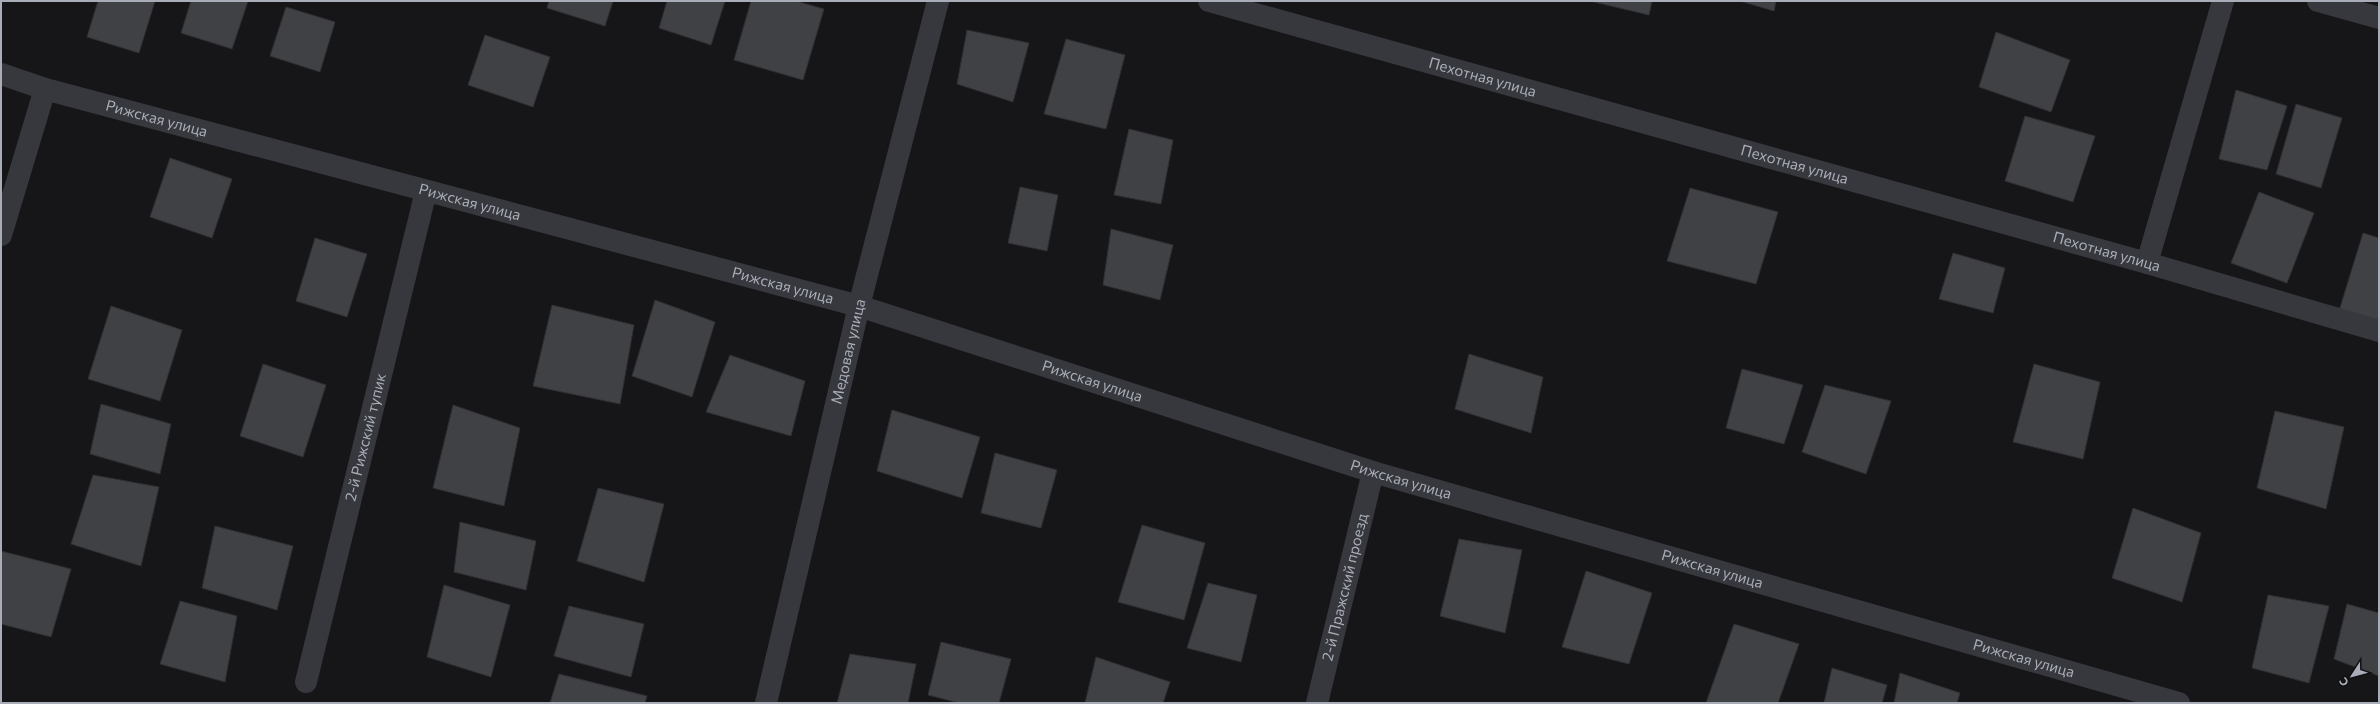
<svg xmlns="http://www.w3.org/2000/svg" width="2380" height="704" font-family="Commissioner,sans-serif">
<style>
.building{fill:#404145;stroke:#303034}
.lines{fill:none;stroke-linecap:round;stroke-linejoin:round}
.minor{stroke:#37383d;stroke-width:22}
.labels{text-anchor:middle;stroke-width:3.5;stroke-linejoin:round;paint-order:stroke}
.street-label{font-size:15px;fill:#a8adb8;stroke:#111113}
</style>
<rect width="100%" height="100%" fill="#161618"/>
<path class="building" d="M98 1H155L139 53 87 37Z
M191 1H248L232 49 181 33Z
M549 1H613L605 26 547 8Z
M667 1H725L711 45 659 28Z
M751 1H796L824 9 803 80 734 60Z
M1590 1H1652L1649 15Z
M1740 1H1776L1774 11Z
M286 7 335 22 320 72 270 56Z
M967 30 1029 43 1013 102 957 84Z
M1996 32 2070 60 2051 112 1979 87Z
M485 35 550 57 533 107 468 85Z
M1066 39 1125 55 1106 129 1044 114Z
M2236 90 2287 106 2267 170 2219 159Z
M2296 104 2342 118 2321 188 2276 174Z
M2025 116 2095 136 2073 202 2005 181Z
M1129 129 1173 140 1161 204 1114 195Z
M170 158 232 179 212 238 150 217Z
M1020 187 1058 195 1047 251 1008 243Z
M1690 188 1778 212 1756 284 1667 261Z
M2259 192 2314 213 2287 283 2231 263Z
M1111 229 1173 245 1160 300 1103 285Z
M2363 233 2379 238V324L2339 311Z
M315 238 367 254 347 317 296 301Z
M1953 253 2005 268 1993 313 1939 299Z
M655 300 715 322 692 397 632 376Z
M552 305 634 325 620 404 533 386Z
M111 306 182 330 160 401 88 379Z
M1469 354 1543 377 1531 433 1455 409Z
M730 355 805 381 791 436 706 412Z
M263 364 326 385 303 457 240 436Z
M2034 364 2100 382 2083 459 2013 442Z
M1742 369 1803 385 1784 444 1726 428Z
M1825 385 1891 401 1866 474 1802 452Z
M101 404 171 424 160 474 90 454Z
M453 405 520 428 504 506 433 488Z
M892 410 980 437 962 498 877 471Z
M2275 411 2344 427 2326 509 2257 488Z
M995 453 1057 470 1041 528 981 513Z
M93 475 159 487 141 566 71 544Z
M598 488 664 504 644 582 577 561Z
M2133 508 2201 533 2182 602 2112 578Z
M460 522 536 541 526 590 454 572Z
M1142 525 1205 543 1184 620 1118 602Z
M215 526 293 546 277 610 202 588Z
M1459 539 1522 550 1505 633 1440 616Z
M1 551 71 569 51 637 1 624Z
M1586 571 1652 593 1629 664 1562 647Z
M1208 583 1257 595 1241 662 1187 648Z
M444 585 510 605 491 677 427 657Z
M2268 595 2329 606 2309 683 2252 668Z
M180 601 237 616 225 682 160 664Z
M2347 604 2379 613V676L2334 659Z
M569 606 644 624 631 677 554 656Z
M1734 624 1799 644 1778 703H1706Z
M941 642 1011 659 999 703H959L928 695Z
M850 654 916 664 908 703H837Z
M1096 657 1170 682 1163 703H1085Z
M1832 668 1887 685 1882 703H1824Z
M1900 673 1960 693 1957 703H1894Z
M559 674 647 696 645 703H550Z"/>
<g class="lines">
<g class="minor">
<path id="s1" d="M1209 1 2147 263 2379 331"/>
<path d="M2318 1 2379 18"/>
<path id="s2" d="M1 74 45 89 859 306 1373 472 2179 703"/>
<path d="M1 235 45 89"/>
<path d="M2147 263 2223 1"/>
<path id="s3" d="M306 682 426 191"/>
<path id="s4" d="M766 703 859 306 938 1"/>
<path id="s5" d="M1317 703 1373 472"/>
</g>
</g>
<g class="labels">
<g class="street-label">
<text dy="5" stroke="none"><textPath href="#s1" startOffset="284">Пехотная улица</textPath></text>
<text dy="5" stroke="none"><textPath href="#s2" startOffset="162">Рижская улица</textPath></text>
<text dy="5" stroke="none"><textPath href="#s1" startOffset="608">Пехотная улица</textPath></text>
<text dy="5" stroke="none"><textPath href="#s2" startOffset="486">Рижская улица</textPath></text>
<text dy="5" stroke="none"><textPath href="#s1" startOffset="932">Пехотная улица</textPath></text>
<text dy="5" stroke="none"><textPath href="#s2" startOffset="810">Рижская улица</textPath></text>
<text dy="5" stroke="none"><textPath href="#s4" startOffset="361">Медовая улица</textPath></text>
<text dy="5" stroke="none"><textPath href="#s2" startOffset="1134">Рижская улица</textPath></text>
<text dy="5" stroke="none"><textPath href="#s3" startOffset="252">2-й Рижский тупик</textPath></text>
<text dy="5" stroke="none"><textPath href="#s2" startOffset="1458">Рижская улица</textPath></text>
<text dy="5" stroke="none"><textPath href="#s2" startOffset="1782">Рижская улица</textPath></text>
<text dy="5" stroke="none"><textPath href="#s5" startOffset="119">2-й Пражский проезд</textPath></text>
<text dy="5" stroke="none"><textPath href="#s2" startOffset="2106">Рижская улица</textPath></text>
</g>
</g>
<rect width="2380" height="704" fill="none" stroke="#a8adb8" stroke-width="4"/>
<g transform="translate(2352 676) rotate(234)" stroke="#111113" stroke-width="3" paint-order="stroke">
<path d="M0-3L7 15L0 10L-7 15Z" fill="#a8adb8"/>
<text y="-6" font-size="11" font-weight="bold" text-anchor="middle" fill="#a8adb8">С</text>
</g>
</svg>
